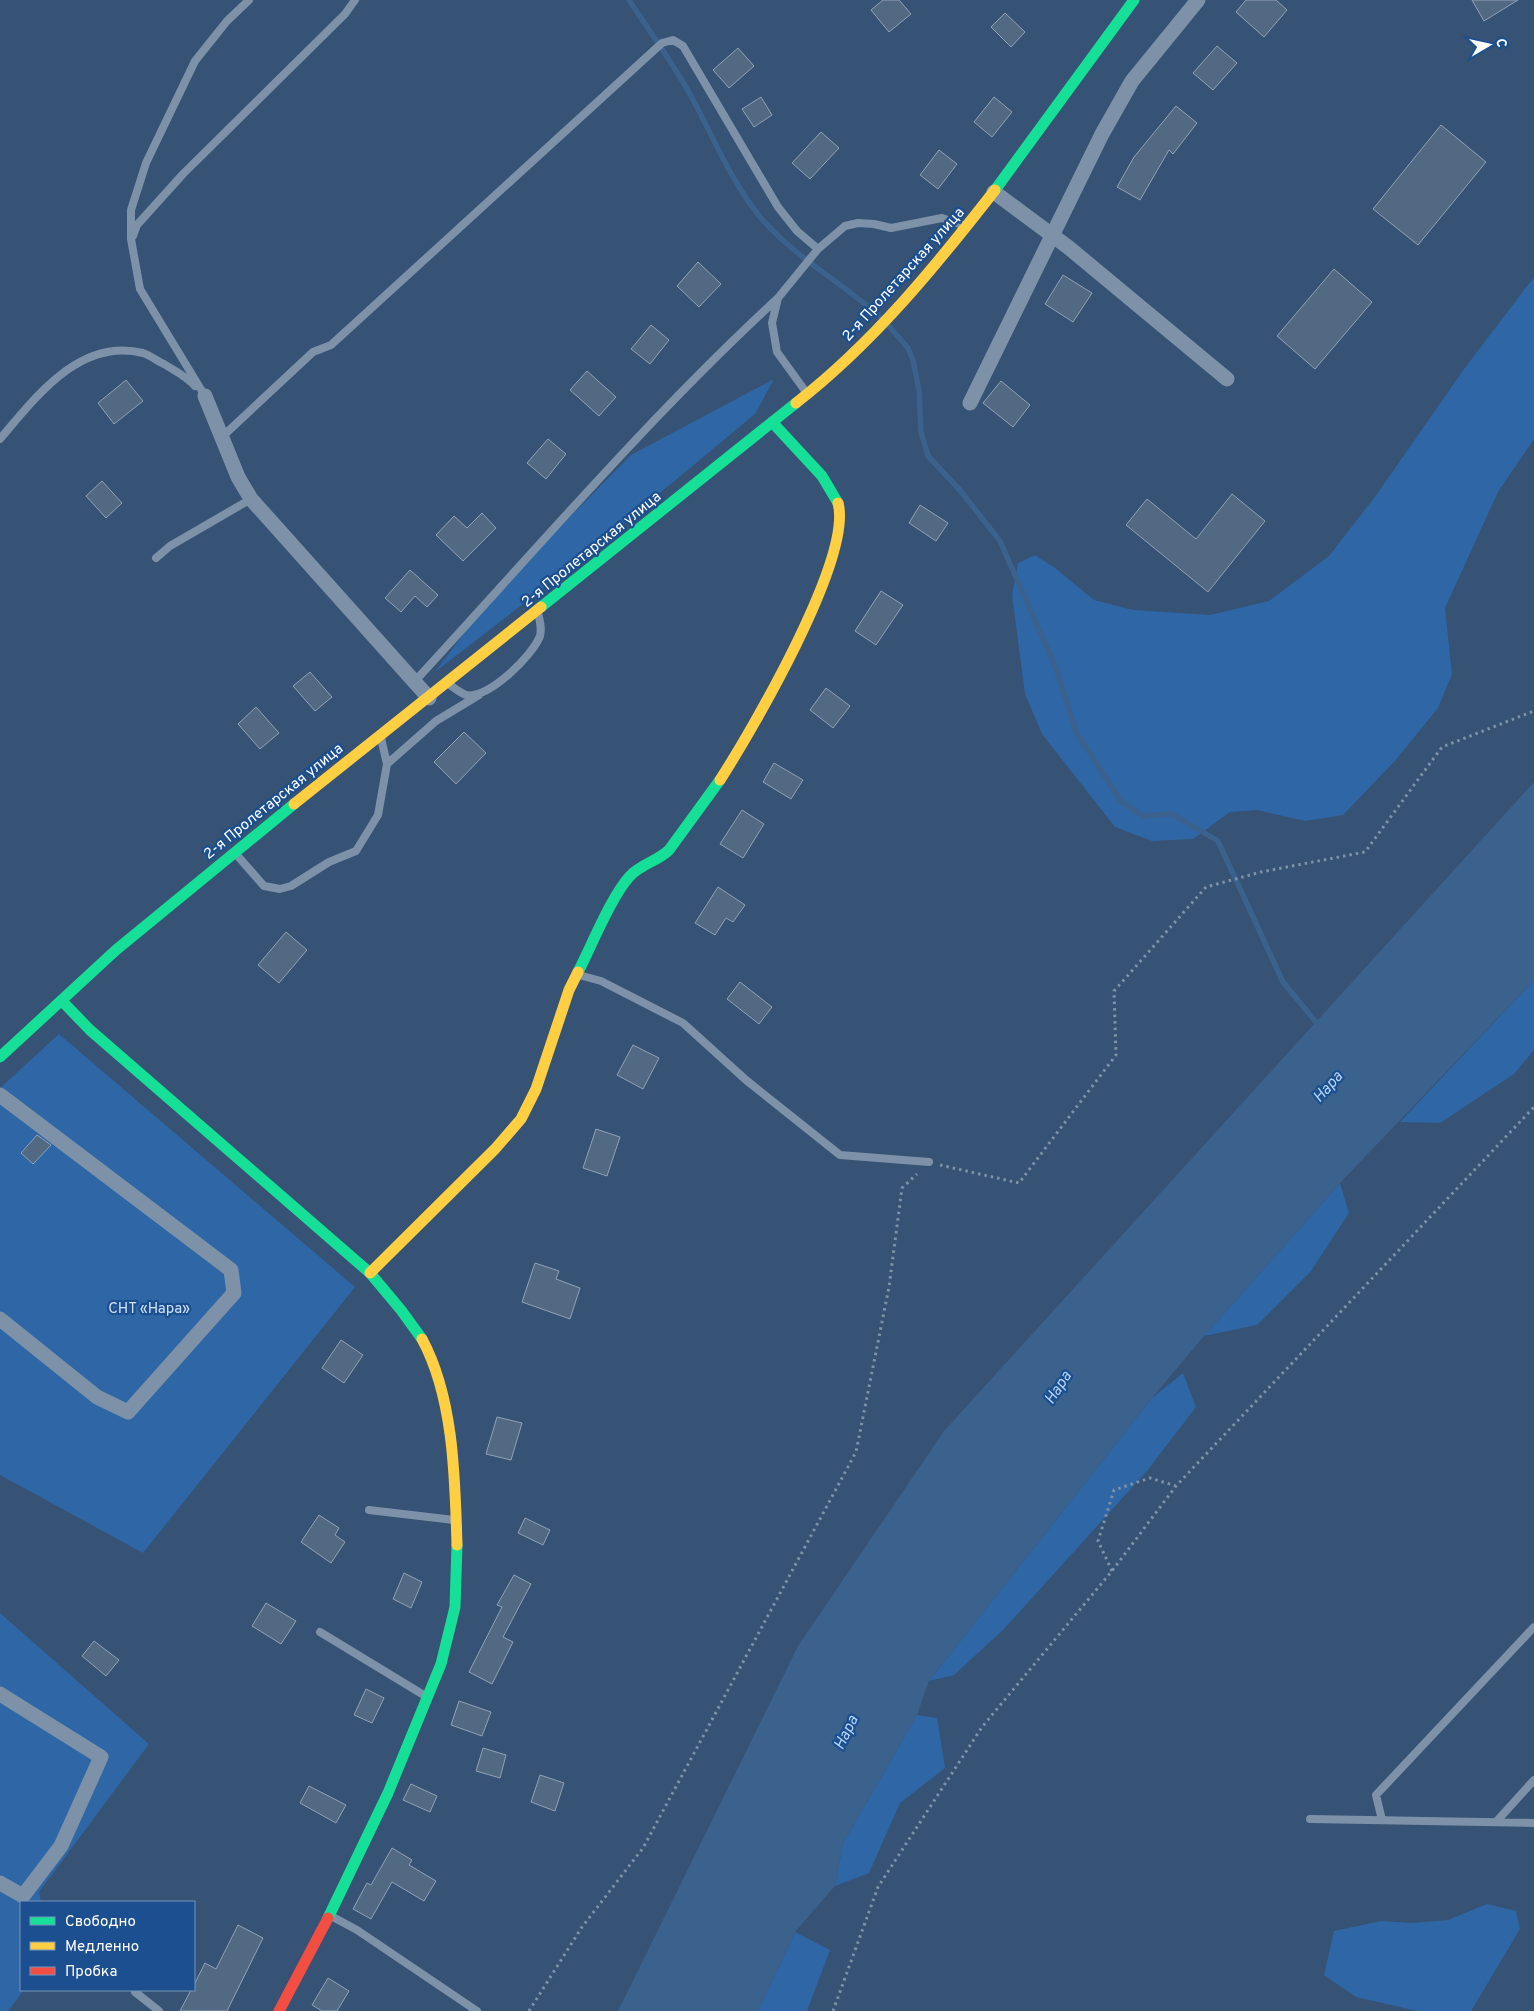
<svg xmlns="http://www.w3.org/2000/svg" width="1534" height="2011" font-family="Overpass,sans-serif">
<style>
.green{fill:#2f66a5}
.water{fill:#3b618d}
.lines{fill:none;stroke-linecap:round;stroke-linejoin:round}
.stream{stroke:#3b618d;stroke-width:5.5}
.building{fill:#526984;stroke:#92a2b6}
.path{stroke:#7d92a8;stroke-width:3;stroke-dasharray:2.5 4;stroke-linecap:butt}
.lane{stroke:#7d92a8;stroke-width:8}
.street{stroke:#7d92a8;stroke-width:15}
.fast{stroke:#16e098;stroke-width:11}
.slow{stroke:#ffcf43;stroke-width:11}
.jam{stroke:#f24e42;stroke-width:11}
.labels{text-anchor:middle;stroke-width:4.5;stroke-linejoin:round;paint-order:stroke}
.street-label{font-size:15px;fill:#fff;stroke:#1b4f8f}
.park-label{font-size:15px;fill:#cfe3fa;stroke:#1b4f8f}
.water-label{font-size:16px;font-style:italic;fill:#b5d3f5;stroke:#1b4f8f}
</style>
<rect width="100%" height="100%" fill="#365274"/>
<path class="green" d="M1534 277V439L1498 492 1445 608 1452 674 1438 708 1394 762 1343 815 1305 821 1257 810 1230 812 1193 839 1152 841 1115 827 1042 734 1025 694 1012 595 1018 563 1035 555 1055 568 1094 600 1133 610 1210 615 1269 601 1329 556 1377 494 1464 369Z
M774 379 755 414 577 562 435 672 491 597 631 455Z
M1534 980V1050L1514 1074 1440 1123 1400 1122Z
M59 1034 355 1287 143 1553 0 1475V1088Z
M1340 1183 1349 1213 1311 1271 1257 1325 1204 1336Z
M1183 1373 1196 1407 1147 1471 1003 1630 954 1675 929 1681 1152 1398Z
M0 1613 149 1744 39 1892 41 1902H21V1990H24L8 2011H0Z
M917 1715 937 1718 945 1768 900 1803 869 1873 835 1886 843 1843Z
M1487 1904 1516 1911 1520 1929 1471 2011H1417L1356 1997 1324 1975 1334 1931 1381 1921 1412 1923 1448 1920Z
M795 1932 830 1950 807 2011H758Z"/>
<path class="water" d="M1534 782V980L1340 1183 1204 1336 1152 1398 929 1681 917 1715 843 1843 835 1886 795 1932 758 2011H618L798 1646 944 1431Z"/>
<g class="lines">
<path class="stream" d="M629 0C650 32 673 63 691 96 713 136 731 182 761 218 794 257 842 282 880 317
M887 324 908 348 913 360 919 390 921 432 928 456 959 489 1000 541 1056 668 1076 732 1121 801 1142 816 1172 814 1218 841 1283 982 1320 1027"/>
</g>
<path class="building" d="M883 0H899L911 14 889 32 871 10Z
M1246 0H1276L1287 10 1264 37 1236 12Z
M1472 0H1518L1484 21Z
M1005 13 1025 32 1011 47 991 27Z
M1217 46 1237 63 1213 90 1193 73Z
M738 48 754 66 729 88 713 70Z
M761 97 772 115 754 127 742 109Z
M994 97 1012 112 992 137 974 122Z
M1176 106 1197 123 1173 154 1169 150 1140 200 1117 187 1134 157Z
M1441 125 1486 162 1418 245 1373 209Z
M821 132 839 148 810 179 792 163Z
M939 150 957 164 938 189 920 175Z
M698 262 721 284 699 307 677 286Z
M1334 269 1372 302 1315 369 1277 336Z
M1063 275 1092 293 1073 322 1045 304Z
M651 325 669 340 650 364 631 349Z
M587 371 616 397 599 416 570 390Z
M126 380 143 401 114 424 98 403Z
M1001 381 1030 405 1013 427 983 403Z
M548 439 566 454 546 479 527 463Z
M102 481 122 503 106 518 86 496Z
M1232 494 1265 521 1208 592 1126 525 1147 499 1196 539Z
M920 505 948 523 936 541 909 523Z
M482 513 496 528 463 561 436 535 454 516 467 528Z
M410 570 438 595 427 607 415 596 401 612 385 598Z
M881 591 903 605 876 645 855 631Z
M310 672 332 697 315 711 293 686Z
M826 688 850 706 833 728 810 710Z
M256 707 279 733 260 749 238 724Z
M464 732 486 753 456 784 434 762Z
M774 763 803 780 791 799 763 782Z
M742 810 764 824 743 858 720 844Z
M718 887 745 905 733 922 726 918 715 935 695 923Z
M286 932 307 950 279 983 258 965Z
M740 982 772 1007 759 1024 727 999Z
M633 1045 659 1058 643 1089 617 1075Z
M596 1129 620 1137 607 1176 583 1168Z
M37 1135 51 1145 33 1164 21 1153Z
M535 1263 559 1271 556 1279 580 1288 570 1319 522 1302Z
M341 1340 363 1355 344 1383 322 1368Z
M497 1417 522 1423 511 1460 486 1454Z
M319 1515 339 1528 335 1535 345 1542 331 1563 301 1542Z
M525 1518 550 1530 543 1545 518 1533Z
M404 1573 422 1582 411 1608 393 1599Z
M514 1575 531 1584 503 1637 513 1642 492 1684 469 1672 502 1607 497 1605Z
M266 1603 296 1621 281 1644 252 1626Z
M94 1641 119 1660 106 1676 82 1656Z
M366 1689 384 1698 372 1723 354 1715Z
M459 1701 491 1712 482 1736 451 1725Z
M483 1748 506 1755 500 1778 476 1771Z
M540 1775 564 1783 555 1811 531 1802Z
M411 1784 437 1796 430 1812 403 1800Z
M309 1786 346 1805 336 1823 300 1803Z
M392 1848 412 1860 409 1865 436 1881 424 1901 392 1882 371 1919 353 1909 367 1883 371 1885Z
M238 1925 263 1938 227 2011H180L191 1990H194V1985L205 1963 216 1969Z
M328 1978 349 1991 337 2011H322L312 2005Z"/>
<g class="lines">
<path class="path" d="M940 1165 1019 1183 1116 1055 1114 991 1206 887 1261 872 1365 852 1442 747 1534 711
M1112 1571 1098 1541 1114 1490 1150 1478 1176 1486
M529 2011 582 1927 643 1848 856 1452 889 1287 902 1188 917 1174
M833 2011 878 1887 982 1727 1112 1571 1176 1486 1534 1107"/>
<path class="lane" d="M133 236 137 225 183 174 345 14 355 0
M806 392 777 352 772 323 778 298 818 249 845 226 858 223 874 224 891 228 942 218 965 226
M205 396 140 289 131 239V210L146 163 195 61 227 21 249 0
M223 436 313 352 331 345 662 43 673 40 683 46 778 207 797 231 818 249
M0 439C36 397 80 337 143 353 150 355 157 361 164 364 175 371 186 376 195 386
M156 558 170 546 251 499
M415 681C534 552 649 417 778 298
M450 685C454 688 461 693 466 695 488 700 533 655 540 636 542 629 540 621 538 613
M387 764 436 721 479 695
M235 853 264 886 280 889 291 886 329 862 356 851 378 815 387 764 381 738
M579 975 601 981 683 1023 746 1080 840 1155 929 1162
M369 1510 454 1520
M320 1632 427 1697
M1310 1819 1534 1823
M1382 1820 1376 1795 1534 1627
M1496 1822 1534 1780
M331 1916 357 1930 477 2011
M135 1992 159 2011"/>
<path class="street" d="M994 192 1068 247 1227 379
M205 396 238 477 251 499 429 698
M970 403 1102 134 1132 81 1198 0
M0 1095 231 1270 234 1293 128 1412 97 1397 0 1319
M0 1694 101 1757 61 1846 23 1896 0 1883"/>
<path class="fast" d="M995 190 1134 0
M772 422 822 476 838 503
M541 607 796 403
M578 972C591 947 612 895 630 876 641 864 658 861 669 850L720 780
M62 1001 90 1030 370 1273 401 1310 422 1339
M0 1057 116 950 294 804
M328 1918 388 1793 441 1664 455 1607 457 1545"/>
<path class="slow" d="M796 403C873 343 935 267 995 190
M720 780C752 730 853 558 838 503
M294 804 541 607
M370 1273 495 1149 521 1119 536 1089 569 990 578 972
M422 1339C454 1398 455 1479 457 1545"/>
<path class="jam" d="M279 2011 328 1918"/>
</g>
<g class="labels">
<g class="street-label">
<text transform="translate(903 274) rotate(-48)" y="5">2-я Пролетарская улица</text>
<text transform="translate(591 549) rotate(-39)" y="5">2-я Пролетарская улица</text>
<text transform="translate(273 801) rotate(-39)" y="5">2-я Пролетарская улица</text>
</g>
<g class="park-label">
<text x="149" y="1313">СНТ «Нара»</text>
</g>
<g class="water-label">
<text transform="translate(1327 1086) rotate(-48)" y="6">Нара</text>
<text transform="translate(1057 1387) rotate(-57)" y="6">Нара</text>
<text transform="translate(845 1732) rotate(-64)" y="6">Нара</text>
</g>
</g>
<rect x="20" y="1901" width="175" height="90" fill="#1b4f8f" stroke="#7695bc"/>
<rect x="30" y="1917" width="25" height="8" fill="#16e098" stroke="#7695bc"/>
<text x="65" y="1926" font-size="15" fill="#ffffff">Свободно</text>
<rect x="30" y="1942" width="25" height="8" fill="#ffcf43" stroke="#7695bc"/>
<text x="65" y="1951" font-size="15" fill="#ffffff">Медленно</text>
<rect x="30" y="1967" width="25" height="8" fill="#f24e42" stroke="#7695bc"/>
<text x="65" y="1976" font-size="15" fill="#ffffff">Пробка</text>
<g transform="translate(1489 45) rotate(81)" stroke="#1b4f8f" stroke-width="4" paint-order="stroke">
<path d="M0-4L9 19L0 12L-9 19Z" fill="#ffffff"/>
<text y="-8" font-size="14" font-weight="bold" text-anchor="middle" fill="#ffffff">С</text>
</g>
</svg>
